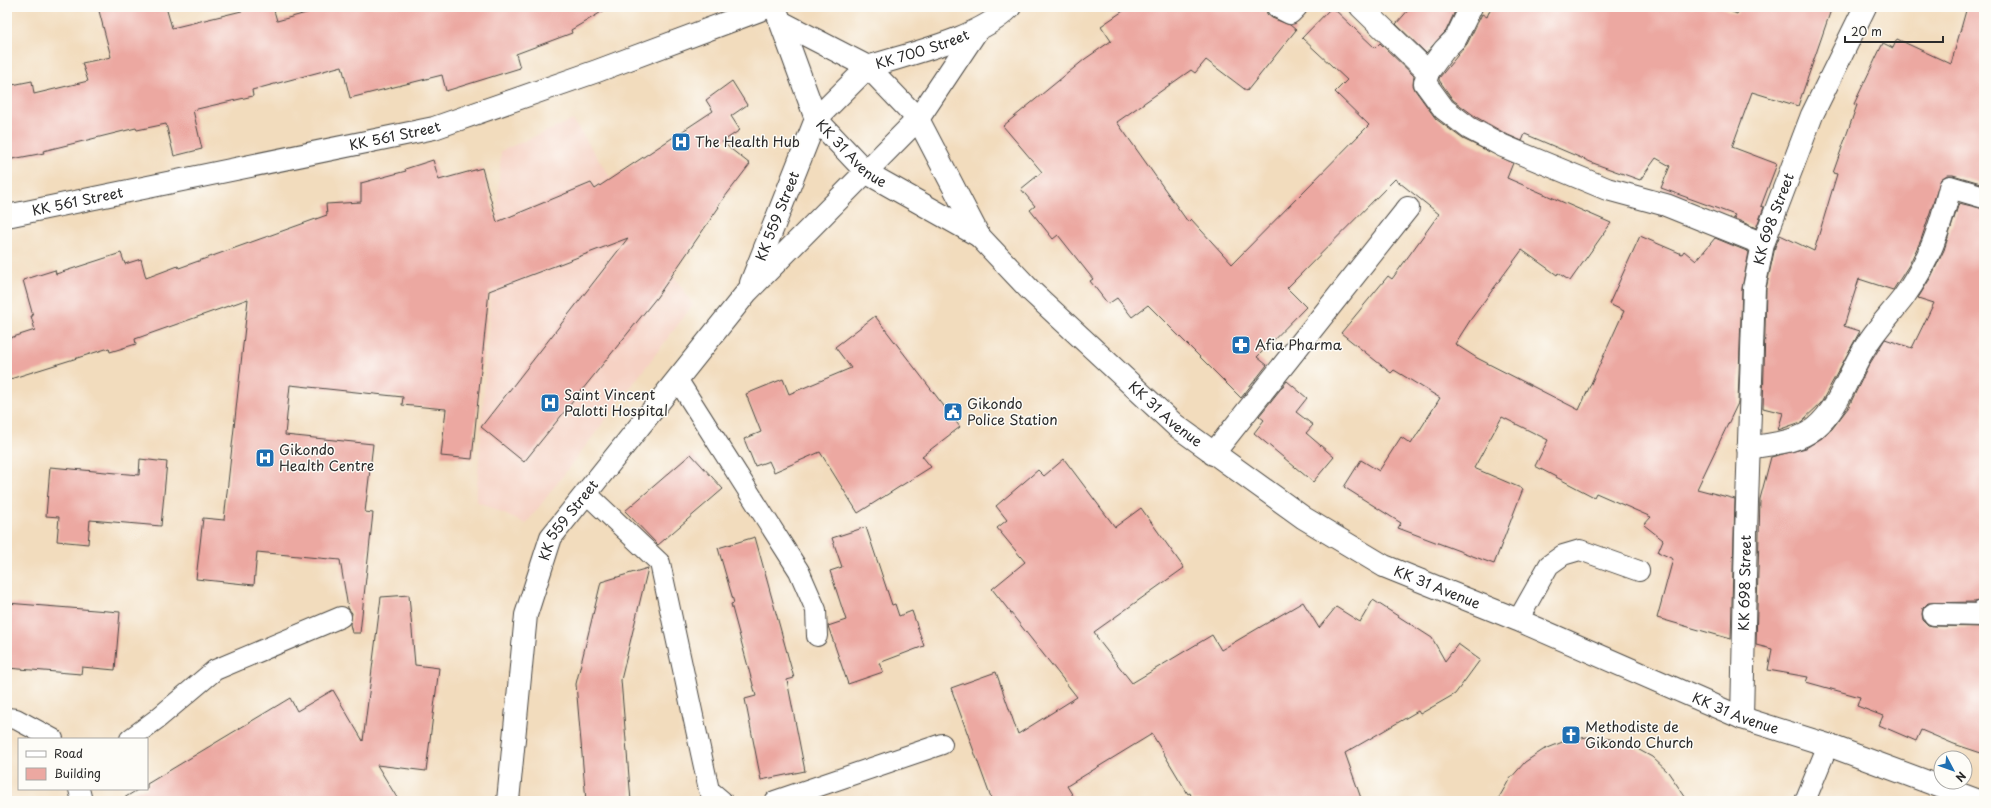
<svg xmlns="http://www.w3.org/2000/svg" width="1991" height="808" font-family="'Playpen Sans',sans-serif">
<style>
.built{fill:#f6d2c4}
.building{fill:#eca8a1}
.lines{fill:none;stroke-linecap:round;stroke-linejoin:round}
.service-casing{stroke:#494641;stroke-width:22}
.minor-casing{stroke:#494641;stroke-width:24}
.secondary-casing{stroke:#494641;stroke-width:24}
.service{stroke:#fff;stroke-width:20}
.minor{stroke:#fff;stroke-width:22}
.secondary{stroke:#fff;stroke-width:22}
.labels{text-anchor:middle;stroke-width:3;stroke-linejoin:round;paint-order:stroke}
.street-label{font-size:14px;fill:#2b2b2b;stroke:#fdfcf7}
.poi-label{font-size:14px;fill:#2b2b2b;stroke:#fdfcf7;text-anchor:start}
</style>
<rect width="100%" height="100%" fill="#fdfcf7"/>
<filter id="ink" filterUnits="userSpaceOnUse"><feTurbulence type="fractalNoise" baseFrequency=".025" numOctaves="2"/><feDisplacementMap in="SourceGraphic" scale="8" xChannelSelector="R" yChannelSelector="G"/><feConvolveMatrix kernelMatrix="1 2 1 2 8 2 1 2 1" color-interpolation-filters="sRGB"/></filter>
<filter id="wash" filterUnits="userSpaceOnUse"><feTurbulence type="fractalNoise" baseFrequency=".012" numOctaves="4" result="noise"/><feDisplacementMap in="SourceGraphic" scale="16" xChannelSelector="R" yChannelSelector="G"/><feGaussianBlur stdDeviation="0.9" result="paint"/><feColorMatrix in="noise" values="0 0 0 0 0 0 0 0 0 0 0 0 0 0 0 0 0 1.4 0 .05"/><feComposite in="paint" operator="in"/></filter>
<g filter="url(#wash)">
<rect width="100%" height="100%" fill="#f2dcbd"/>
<path class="built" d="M573 120 693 305 526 524 476 501 501 151Z"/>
<g id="blocks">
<path class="building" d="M98 7H166L172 28 258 7H273L277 21 328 7H610L571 30 572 33 516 54 520 68 446 91 442 75 350 98 342 66 252 90 253 96 193 110 202 149 174 156 166 124 137 130 136 128 43 151 44 153 7 160V86L32 81 34 94 88 81 82 63 111 57Z
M1129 7H1266L1267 14 1272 18 1290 25 1296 30 1247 91 1206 60 1195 73 1191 70 1117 122 1188 222 1191 219 1232 264 1369 125 1335 92 1347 80 1302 38 1332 7 1375 48 1380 43 1414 76 1413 85 1415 90 1436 119 1463 139 1513 163 1507 178 1611 223 1570 281 1558 273 1557 275 1522 250 1471 319 1455 344 1477 358 1579 410 1624 311 1609 304 1640 236 1682 254 1684 251 1696 261 1715 238 1749 252 1742 288 1738 403 1697 489 1735 499 1731 639 1657 618 1673 559 1658 552 1663 540 1644 525 1651 517 1596 493 1594 497 1535 466 1548 440 1502 417 1474 468 1523 489 1494 564 1398 528 1401 523 1344 487 1361 460 1379 471 1401 437 1411 444 1440 398 1394 370 1391 373 1341 333 1388 276 1392 279 1439 214 1395 179 1287 288 1306 307 1257 357 1267 365 1241 398 1148 305 1132 317 1117 298 1108 304 1090 281 1093 279 1058 235 1053 239 1030 210 1035 206 1021 189 1042 172 1003 126 1085 59 1111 41 1101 26Z
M1411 7H1457L1446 31 1426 53 1396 24Z
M1491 7H1720L1737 14 1740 7H1832L1798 106 1752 92 1732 147 1777 164 1761 206 1764 207 1756 228 1733 218 1735 215 1661 188 1670 166 1656 158 1640 180 1593 163 1525 134 1522 141 1508 135 1476 117 1453 100 1439 80V78L1467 44 1482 14 1487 17Z
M1967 7H1984V184L1953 175H1947L1941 179 1921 240 1909 265 1893 290 1859 279 1844 326 1860 331 1821 403 1801 422 1778 430 1783 413 1763 408 1766 289 1775 247 1780 235 1814 251 1837 174 1833 173 1857 105 1854 104 1883 43 1893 48 1897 39 1951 64Z
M732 81 747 105 731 116 740 130 722 142 750 164 718 206 719 207 657 297 524 462 481 427 628 238 489 291 472 459 441 456 446 409 402 405 403 397 290 385 285 435 373 444 365 512 373 513 360 633H352L350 624 352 613 348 608 340 560 257 552 254 585 196 579 203 518 224 520 248 299 135 339 136 344 110 352 109 348 7 380V339L35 330 31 316H33L23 280 55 270 56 274 121 253 125 264 141 259 146 278 178 266 179 268 327 215 326 204 361 202V183L406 171 405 169 433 160 439 180 482 168 497 222 591 183 595 189 713 111 706 100Z
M1959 203 1984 209 1983 599 1975 602 1928 603 1923 608 1922 614 1923 620 1928 625 1933 626 1984 627V754L1954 744 1921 730 1916 741 1879 725 1883 716 1857 706 1860 697 1806 682 1808 677 1768 670 1772 649 1756 645 1760 499 1771 457 1806 448 1822 438 1832 429 1848 408 1869 365 1885 339 1912 348 1934 303 1918 298 1931 277 1944 250Z
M875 316 960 427 922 456 931 467 858 513 820 452 774 472 769 461 755 466 744 439 761 432 746 394 783 379 789 394 851 368 835 347Z
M1287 381 1307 398 1296 412 1313 425 1306 433 1334 457 1313 482 1254 433 1264 420 1259 416Z
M691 454 723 489 658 545 625 511Z
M140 459 167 462 161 526 90 520 88 544 57 541 59 517 46 516 50 467 139 475Z
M1064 459 1115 527 1141 508 1184 568 1094 632 1097 636 1096 637 1132 683 1212 635 1221 650 1303 602 1319 628 1336 607 1360 622 1373 600 1432 638 1445 661 1458 644 1480 660 1455 694 1420 714 1418 711 1345 753 1362 801H1193L1190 793 1188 794 1152 734 1067 786 1076 801H992L951 688 996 672 1018 734 1077 697 992 589 1025 562 997 528 1007 520 996 506 1038 470 1044 476Z
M866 527 892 605 895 604 899 616 912 611 924 646 879 663 883 672 848 684 828 626 846 620 830 571 842 567 832 538Z
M755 537 794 678 787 680 805 771 761 780 745 699 756 696 731 604 734 603 718 548Z
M648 568 621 680 631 801H586L576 684 601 582Z
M409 595 415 665 439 668 426 771 377 765 399 801H119L139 789H147V784L290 698 297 711 333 690 363 741 381 597Z
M7 603 120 612 115 670 82 667 81 674 7 668Z
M1587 737 1610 739 1632 746 1652 757 1668 772 1688 801H1497L1509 780 1525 762 1543 750 1565 741Z"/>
</g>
</g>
<g filter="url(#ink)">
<use href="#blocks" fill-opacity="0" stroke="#494641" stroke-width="1"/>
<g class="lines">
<g class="service-casing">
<path id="service" d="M677 379 799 571 816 610 817 636
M586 493 660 563 709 790 722 801
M1518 620 1549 565 1563 555 1580 550 1639 571
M7 718 16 719 53 739
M130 739 157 719 215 670 341 617
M79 789 82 801
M775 801 942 744
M1805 801 1828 745"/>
</g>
<g class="minor-casing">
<g id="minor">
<path d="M1278 7 1290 13 1296 7"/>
<path d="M1361 7 1428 72 1425 83 1444 109 1469 128 1503 146 1607 189 1666 205 1763 244"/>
<path id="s1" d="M868 67C911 53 979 39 1010 7"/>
<path d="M1428 72 1444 50 1456 38 1471 7"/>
<path d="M918 119 976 32"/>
<path id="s2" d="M7 216 434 128 597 71 768 7"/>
<path d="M1748 448C1770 444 1797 443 1815 428 1840 407 1847 376 1864 349 1875 330 1890 315 1903 298 1929 262 1940 229 1950 187L1984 197"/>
<path d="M1213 454 1408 208"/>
<path d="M1934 614 1982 615 1984 611"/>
<path id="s3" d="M1742 718 1746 533 1754 288 1763 244 1812 115 1865 7"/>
</g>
</g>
<g class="secondary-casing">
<g id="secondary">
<path id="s4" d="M775 7 816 119 867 173 979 236"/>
<path id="s5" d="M781 22 868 67 918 119 979 236 1030 290 1175 425 1304 518 1384 566 1518 620 1742 718 1828 745 1979 801"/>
<path id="s6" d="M751 283 816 119 868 67"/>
<path id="s7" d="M508 801 526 615 551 537 747 292 918 119"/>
</g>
</g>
<use href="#service" class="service"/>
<use href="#minor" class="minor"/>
<use href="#secondary" class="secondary"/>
</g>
</g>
<defs>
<g id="hospital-square" transform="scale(1)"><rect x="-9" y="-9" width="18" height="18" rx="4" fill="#1f6fb2" stroke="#fdfcf7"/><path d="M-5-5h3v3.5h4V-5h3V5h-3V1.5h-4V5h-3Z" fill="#fff"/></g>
<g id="pharmacy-square" transform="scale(1)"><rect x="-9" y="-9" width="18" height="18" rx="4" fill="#1f6fb2" stroke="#fdfcf7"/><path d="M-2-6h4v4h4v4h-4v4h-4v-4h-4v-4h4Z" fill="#fff"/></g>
<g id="civic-square" transform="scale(1)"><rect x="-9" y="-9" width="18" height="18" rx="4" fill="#1f6fb2" stroke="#fdfcf7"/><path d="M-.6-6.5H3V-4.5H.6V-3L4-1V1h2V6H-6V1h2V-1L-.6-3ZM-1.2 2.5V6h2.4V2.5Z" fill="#fff"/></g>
<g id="church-square" transform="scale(1)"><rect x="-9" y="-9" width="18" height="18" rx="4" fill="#1f6fb2" stroke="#fdfcf7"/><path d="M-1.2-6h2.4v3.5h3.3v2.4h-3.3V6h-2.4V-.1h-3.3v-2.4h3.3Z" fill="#fff"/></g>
</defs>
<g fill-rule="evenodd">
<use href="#hospital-square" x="681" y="142"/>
<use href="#pharmacy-square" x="1241" y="345"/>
<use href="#hospital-square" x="550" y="403"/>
<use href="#civic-square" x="953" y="412"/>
<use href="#hospital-square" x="265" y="458"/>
<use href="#church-square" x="1571" y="735"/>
</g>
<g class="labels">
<g class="street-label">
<text dy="5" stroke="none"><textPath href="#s1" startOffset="57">KK 700 Street</textPath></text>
<text dy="5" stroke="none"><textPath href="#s2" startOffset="396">KK 561 Street</textPath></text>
<text dy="5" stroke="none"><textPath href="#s4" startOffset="169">KK 31 Avenue</textPath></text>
<text dy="5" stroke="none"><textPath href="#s2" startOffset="72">KK 561 Street</textPath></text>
<text dy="5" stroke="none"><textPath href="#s6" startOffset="72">KK 559 Street</textPath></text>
<text dy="5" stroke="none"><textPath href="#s3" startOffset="502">KK 698 Street</textPath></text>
<text dy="5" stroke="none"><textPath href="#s5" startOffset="560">KK 31 Avenue</textPath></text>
<text dy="5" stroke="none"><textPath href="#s7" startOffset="292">KK 559 Street</textPath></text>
<text dy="5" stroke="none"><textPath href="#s3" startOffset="135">KK 698 Street</textPath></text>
<text dy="5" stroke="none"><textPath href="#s5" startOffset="884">KK 31 Avenue</textPath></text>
<text dy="5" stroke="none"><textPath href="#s5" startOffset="1208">KK 31 Avenue</textPath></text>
</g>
<g class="poi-label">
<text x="695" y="147">The Health Hub</text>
<text x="1255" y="350">Afia Pharma</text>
<text x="564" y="400">Saint Vincent<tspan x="564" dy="16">Palotti Hospital</tspan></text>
<text x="967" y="409">Gikondo<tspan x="967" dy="16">Police Station</tspan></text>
<text x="279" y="455">Gikondo<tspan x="279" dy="16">Health Centre</tspan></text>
<text x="1585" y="732">Methodiste de<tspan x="1585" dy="16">Gikondo Church</tspan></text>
</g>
</g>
<rect width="1991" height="808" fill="none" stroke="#fdfcf7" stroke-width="24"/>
<rect x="18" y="738" width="130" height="52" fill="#fdfcf7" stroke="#a9a8a5"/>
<rect x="26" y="751" width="20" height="6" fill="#ffffff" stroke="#a9a8a5"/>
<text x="54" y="758" font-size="12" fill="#2b2b2b">Road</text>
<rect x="26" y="768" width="20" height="12" fill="#eca8a1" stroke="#a9a8a5"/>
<text x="54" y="778" font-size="12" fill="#2b2b2b">Building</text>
<g transform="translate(1953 770) rotate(131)"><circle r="19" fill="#fdfcf7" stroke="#a9a8a5"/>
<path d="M0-3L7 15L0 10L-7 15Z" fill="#1f6fb2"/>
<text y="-6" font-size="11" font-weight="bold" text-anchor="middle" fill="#2b2b2b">N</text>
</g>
<path d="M1845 36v6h98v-6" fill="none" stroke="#2b2b2b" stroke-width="2"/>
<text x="1851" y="36" font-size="12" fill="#2b2b2b" stroke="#fdfcf7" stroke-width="3" paint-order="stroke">20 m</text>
</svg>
